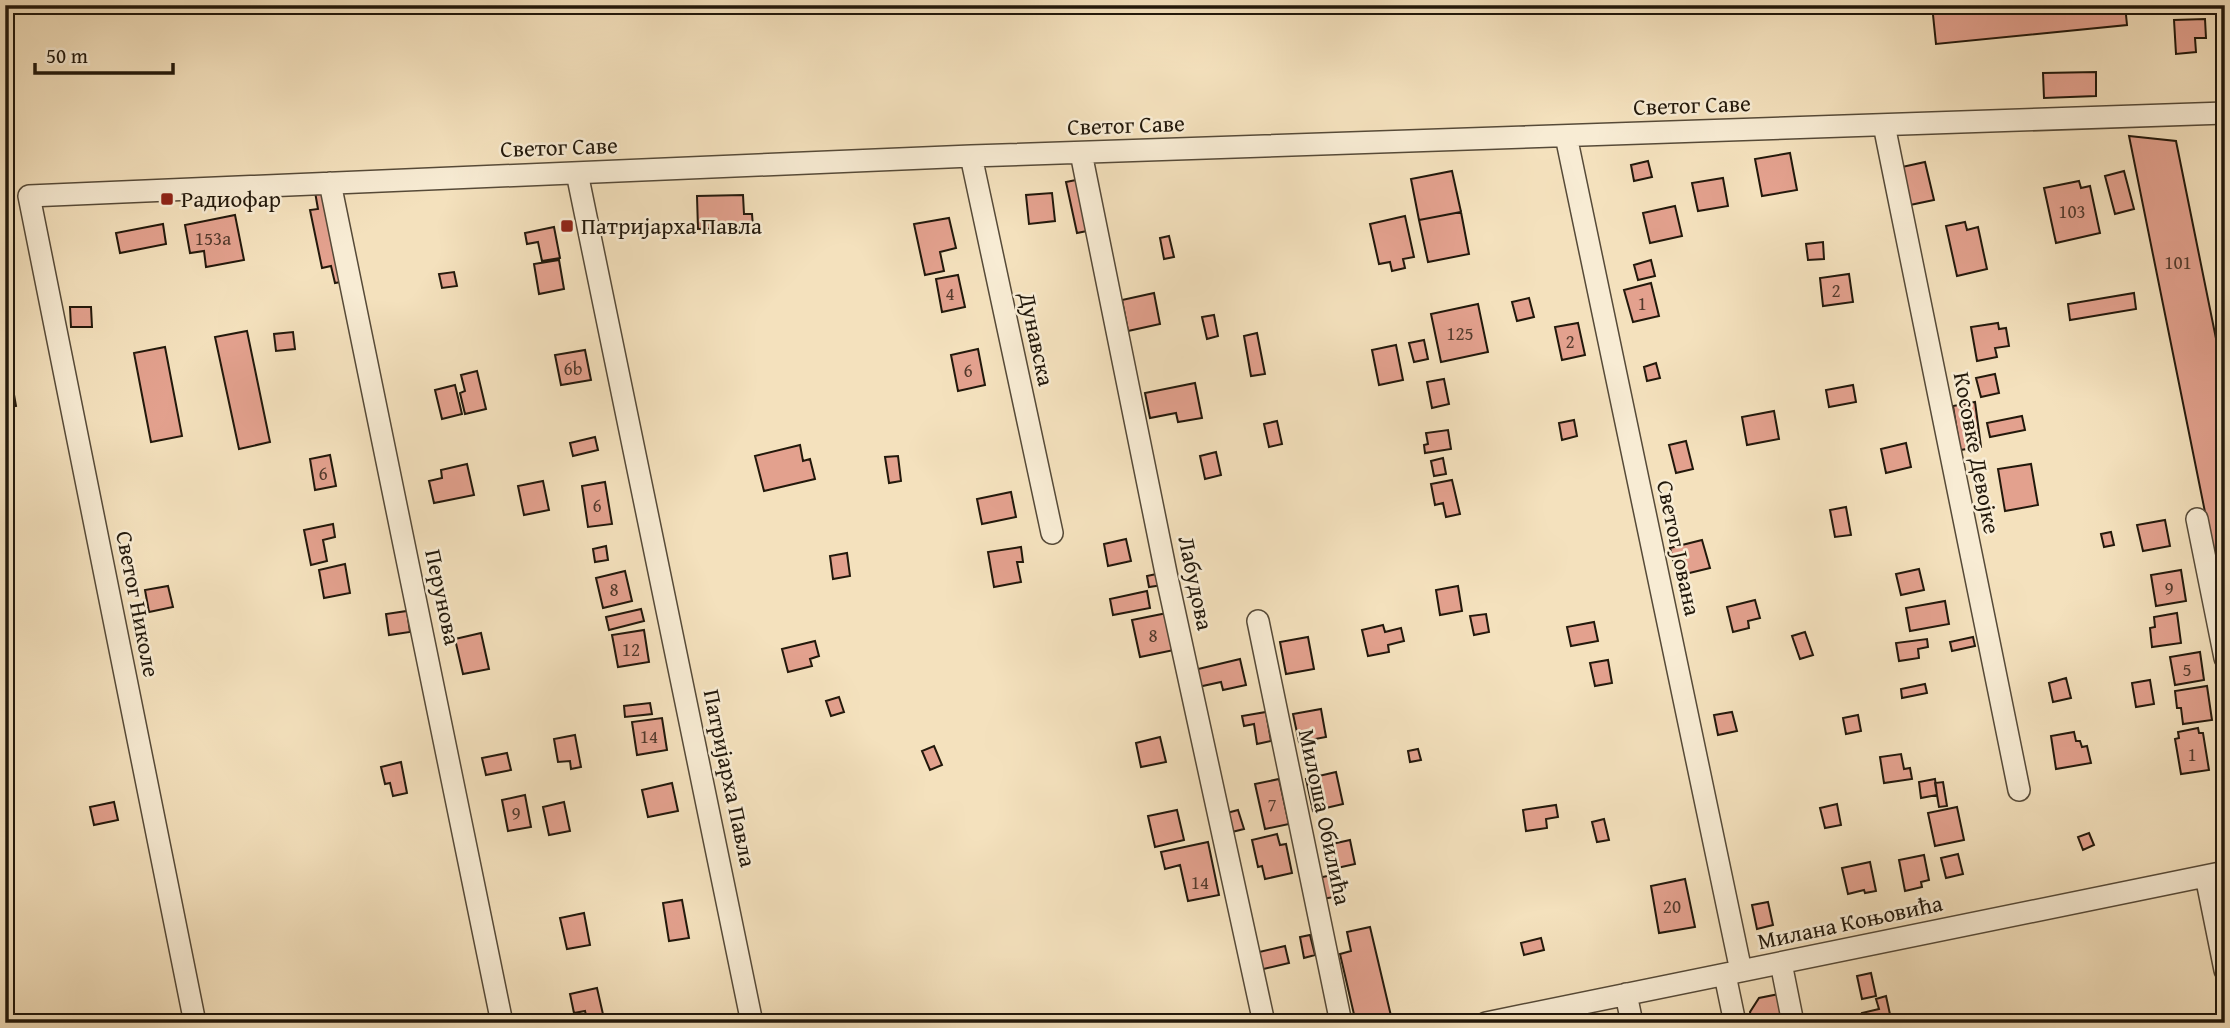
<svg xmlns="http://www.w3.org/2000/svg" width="2230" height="1028" font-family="'Gentium Book Plus',serif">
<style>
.building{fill:#e3a18e;stroke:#22180b;stroke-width:2}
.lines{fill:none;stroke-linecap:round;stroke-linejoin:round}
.minor-casing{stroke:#564a38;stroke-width:24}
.minor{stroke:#f8ecd4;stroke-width:21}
.poi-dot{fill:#8f2418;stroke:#f8ecd4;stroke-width:2.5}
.labels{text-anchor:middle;stroke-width:5;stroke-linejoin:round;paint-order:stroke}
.number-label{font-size:19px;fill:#523a2c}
.street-label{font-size:23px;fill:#22180b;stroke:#f8ecd4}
.poi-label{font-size:23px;fill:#22180b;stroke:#f8ecd4;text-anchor:start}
</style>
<rect width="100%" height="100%" fill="#f4e1bd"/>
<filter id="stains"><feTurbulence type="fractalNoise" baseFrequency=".00286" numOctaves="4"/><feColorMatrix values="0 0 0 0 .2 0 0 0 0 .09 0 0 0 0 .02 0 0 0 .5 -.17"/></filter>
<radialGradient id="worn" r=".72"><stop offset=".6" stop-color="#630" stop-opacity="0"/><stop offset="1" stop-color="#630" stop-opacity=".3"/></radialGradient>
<path class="building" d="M1932 5H2125L2127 25 1936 44Z
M2173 5H2218V9L2173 14Z
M2205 19 2206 38H2195L2196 52 2176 54 2174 20Z
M2096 72V96L2044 98 2043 73Z
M2129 136 2176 141 2225 383V611Z
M1790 153 1797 190 1762 196 1755 159Z
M1648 161 1652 177 1634 181 1631 165Z
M1925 162 1934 200 1910 205 1902 167Z
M1452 171 1461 212 1419 220 1411 179Z
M2124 171 2134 209 2115 214 2105 176Z
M1723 178 1728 206 1698 211 1692 183Z
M1081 179 1092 230 1077 233 1066 182Z
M2079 181 2081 188 2090 186 2100 233 2056 243 2044 188Z
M327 189 346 281 335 283 331 266 322 268 310 210 318 209 315 192Z
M1052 193 1055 221 1029 224 1026 195Z
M743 195 744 214H752L753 227 698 229 697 196Z
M1675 206 1682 236 1650 243 1643 213Z
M1461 212 1469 254 1428 262 1419 220Z
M235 215 244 260 206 267 204 251 190 253 185 225Z
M1405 216 1414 257 1403 259 1405 268 1392 271 1390 262 1379 264 1370 224Z
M949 218 956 248 940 252 944 271 925 275 914 224Z
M1965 222 1967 230 1978 227 1987 269 1957 276 1946 226Z
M163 224 166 244 120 253 116 233Z
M554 227 560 258 542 261 538 242 527 244 525 233Z
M1169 236 1174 257 1164 259 1160 238Z
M1823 242 1824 259 1808 260 1806 244Z
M559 260 564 289 539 294 534 264Z
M1651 260 1655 276 1638 280 1634 265Z
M454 272 457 286 442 288 439 274Z
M1849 274 1853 302 1823 306 1820 278Z
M958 275 965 307 942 312 936 279Z
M1651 283 1659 316 1633 322 1624 290Z
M1154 293 1160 324 1128 331 1122 300Z
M2134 293 2136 309 2070 320 2068 304Z
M1529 298 1534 317 1517 321 1512 302Z
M1478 304 1488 352 1441 362 1431 314Z
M70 307H91L92 327H71Z
M1214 315 1218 336 1207 339 1202 317Z
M1578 323 1585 355 1562 360 1555 327Z
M1998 323 1999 329 2006 328 2009 346 1995 348 1997 357 1977 361 1971 327Z
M247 331 270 442 239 449 215 337Z
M293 332 295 349 276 351 274 334Z
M1257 333 1265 374 1251 376 1244 336Z
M1424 340 1428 359 1414 362 1409 343Z
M1396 345 1403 380 1379 385 1372 350Z
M165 347 182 436 151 442 134 353Z
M978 349 985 385 958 391 951 355Z
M585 350 591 380 561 385 555 355Z
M1656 363 1660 378 1647 381 1644 367Z
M477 371 486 409 465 414 460 393 465 391 461 375Z
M1995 374 1999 393 1981 397 1976 378Z
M1444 379 1449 404 1432 408 1427 382Z
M1195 383 1202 418 1178 422 1176 413 1150 418 1145 393Z
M455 385 462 414 442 419 435 390Z
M1853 385 1856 402 1829 407 1826 390Z
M13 389 16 406 5 408V391Z
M1975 402 1981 447 1960 450 1953 406Z
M1774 411 1779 439 1747 445 1742 417Z
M2022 416 2025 430 1990 437 1987 423Z
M1574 420 1577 436 1562 440 1559 423Z
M1277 421 1282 444 1269 447 1264 424Z
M1448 430 1451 449 1425 453 1424 445 1428 444 1426 433Z
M595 437 598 450 573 456 570 443Z
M1686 441 1693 469 1676 473 1669 445Z
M1906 443 1911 467 1886 473 1881 449Z
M800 445 803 461 810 459 815 479 764 491 755 456Z
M1216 452 1221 475 1205 479 1200 456Z
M330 455 336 486 315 490 310 459Z
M898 456 901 481 889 483 885 457Z
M1443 458 1446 474 1434 476 1431 461Z
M467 464 474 495 434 503 429 481 442 478 441 470Z
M2031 464 2038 505 2005 511 1998 469Z
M1452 480 1460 514 1446 517 1443 503 1435 505 1431 484Z
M543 481 549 510 524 515 518 486Z
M605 482 612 524 588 527 582 486Z
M1011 492 1016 517 982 524 977 499Z
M1846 507 1851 535 1835 537 1830 510Z
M2165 520 2170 546 2143 551 2137 525Z
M333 524 335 537 323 540 327 561 311 565 304 530Z
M2111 532 2114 545 2104 547 2101 534Z
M1126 539 1131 561 1108 566 1104 544Z
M1702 540 1710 568 1677 576 1670 548Z
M606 546 608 560 595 562 593 549Z
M1021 547 1023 562H1017L1021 582 994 587 988 552Z
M847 553 850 576 833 579 830 556Z
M345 564 350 593 324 598 319 570Z
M1919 569 1924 590 1901 595 1896 574Z
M2181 570 2186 601 2156 606 2151 575Z
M625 571 632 601 603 608 596 578Z
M1161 573 1163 585 1149 587 1147 576Z
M168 586 173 607 149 612 145 590Z
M1458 586 1462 611 1440 615 1436 590Z
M1147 591 1150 608 1113 615 1110 599Z
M1755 600 1760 618 1748 621 1749 628 1733 632 1727 607Z
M1945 601 1949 624 1910 631 1906 608Z
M641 609 644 621 609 630 606 617Z
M407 611 410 632 389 635 386 614Z
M1167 613 1174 650 1140 657 1132 620Z
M2177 613 2181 643 2152 647 2150 628 2155 627 2154 617Z
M1486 614 1489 632 1474 635 1470 616Z
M1594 622 1598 641 1571 646 1567 627Z
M1383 625 1385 632 1401 628 1404 641 1388 645 1389 652 1368 656 1362 630Z
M644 630 649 662 618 667 612 635Z
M1805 632 1813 655 1800 659 1792 636Z
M481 633 489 669 463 674 455 639Z
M1308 637 1314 669 1286 674 1280 642Z
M1973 637 1975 646 1952 651 1950 642Z
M1927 639 1928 647 1918 649 1919 658 1899 661 1896 643Z
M815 641 819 656 810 659 812 666 788 672 782 649Z
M2200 652 2204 680 2175 685 2170 657Z
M1240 659 1246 685 1223 690 1221 682 1198 687 1194 670Z
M1608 660 1612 683 1595 686 1590 663Z
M2066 678 2071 698 2053 702 2049 683Z
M2150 680 2154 704 2136 707 2132 683Z
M1925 684 1927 693 1902 698 1901 689Z
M2207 686 2212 720 2183 724 2181 708H2177L2175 691Z
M839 697 844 712 831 716 826 701Z
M650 703 652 714 625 717 624 706Z
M1321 709 1326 737 1299 742 1293 714Z
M1266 712 1271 741 1257 744 1254 724 1244 726 1242 716Z
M1732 712 1737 731 1718 735 1714 715Z
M1858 715 1861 731 1846 734 1843 718Z
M662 718 667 750 637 755 632 722Z
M2198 728 2199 733H2203L2209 770 2181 774 2175 739 2179 738 2178 732Z
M2074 732 2076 741H2080L2082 747 2087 746 2091 763 2056 769 2051 736Z
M575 735 581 767 571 769 570 761 558 762 554 739Z
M1160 737 1166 762 1141 767 1136 743Z
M934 746 942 765 930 770 922 751Z
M1418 749 1421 760 1410 762 1408 751Z
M507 753 511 770 486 775 482 758Z
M1901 754 1904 769 1910 768 1912 779 1884 783 1880 757Z
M401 762 407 793 393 796 390 783 385 784 381 767Z
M1336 772 1343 804 1313 811 1306 779Z
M1279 779 1289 824 1265 829 1255 784Z
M1935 779 1937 795 1921 798 1919 782Z
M1943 782 1947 806 1939 807 1935 783Z
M672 783 678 811 648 817 642 790Z
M525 795 531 827 508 831 502 800Z
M114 802 118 820 94 825 90 807Z
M564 802 570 831 549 835 543 807Z
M1837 804 1841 825 1825 828 1820 808Z
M1556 805 1558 817 1546 819 1547 828 1526 831 1523 810Z
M1957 807 1964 840 1935 846 1928 813Z
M1177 810 1184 840 1155 847 1148 816Z
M1238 810 1244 829 1228 833 1223 814Z
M1604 819 1609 840 1597 842 1592 822Z
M2089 833 2094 845 2083 850 2078 837Z
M1277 834 1280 845 1286 844 1292 873 1265 879 1262 866 1258 867 1252 840Z
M1350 840 1355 864 1328 870 1323 846Z
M1208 842 1219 895 1188 901 1180 865 1165 869 1161 852Z
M1958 854 1963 874 1946 878 1941 858Z
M1924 855 1929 880 1921 882 1922 887 1905 891 1899 860Z
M1870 862 1876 891 1865 893 1864 890 1848 894 1842 868Z
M1332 875 1335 897 1321 899 1318 878Z
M1685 879 1695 927 1659 933 1651 886Z
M682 900 689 938 669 941 663 903Z
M1768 902 1773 925 1757 929 1752 905Z
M584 913 590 945 567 949 560 918Z
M1370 927 1391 1016 1356 1023 1340 954 1351 951 1347 932Z
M1310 935 1315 955 1304 958 1300 937Z
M1541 938 1544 950 1524 955 1521 943Z
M1285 946 1289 963 1259 970 1255 953Z
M1871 973 1876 996 1862 999 1857 976Z
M597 988 605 1023H588L585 1011 574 1013 570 994Z
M1779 994 1785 1023H1752L1750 1012 1759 998Z
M1886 996 1891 1019 1864 1023 1862 1013 1879 1009 1876 999Z
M1679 1015 1680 1023H1665L1664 1018Z"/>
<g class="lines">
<g class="minor-casing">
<path id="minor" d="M1884 125 2019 790
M1566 136 1741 971
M1081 153 1166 573 1264 1023
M971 156 1052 533
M577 173 752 1023
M330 183 502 1023
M2197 519 2225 658
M1258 621 1341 1023
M2206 876 2225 970
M1781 963 1793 1023
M1725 975 1735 1023
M1626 994 1632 1023
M195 1023 29 196 971 156 2225 113
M1486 1023 2225 872"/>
</g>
<use href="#minor" class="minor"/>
</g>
<g class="poi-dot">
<rect x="160" y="192" width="14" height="14" rx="3.5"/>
<rect x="560" y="219" width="14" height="14" rx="3.5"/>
</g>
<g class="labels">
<g class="number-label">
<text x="2072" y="218">103</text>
<text x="213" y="245">153a</text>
<text x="2178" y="269">101</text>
<text x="1836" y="297">2</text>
<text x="950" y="300">4</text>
<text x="1642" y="310">1</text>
<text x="1460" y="340">125</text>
<text x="1570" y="348">2</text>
<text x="573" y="375">6b</text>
<text x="968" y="377">6</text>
<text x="323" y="480">6</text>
<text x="597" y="512">6</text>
<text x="2169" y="595">9</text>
<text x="614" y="596">8</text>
<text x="1153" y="642">8</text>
<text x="631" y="656">12</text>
<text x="2187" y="676">5</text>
<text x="649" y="743">14</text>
<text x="2192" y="761">1</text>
<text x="1272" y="811">7</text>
<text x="516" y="820">9</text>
<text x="1200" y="889">14</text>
<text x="1672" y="913">20</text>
</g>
<g class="street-label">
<text transform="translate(1692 105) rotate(-2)" y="8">Светог Саве</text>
<text transform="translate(1126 125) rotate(-2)" y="8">Светог Саве</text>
<text transform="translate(559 147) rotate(-2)" y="8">Светог Саве</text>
<text transform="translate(1037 339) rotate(78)" y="8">Дунавска</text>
<text transform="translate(1977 453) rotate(79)" y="8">Косовке Девојке</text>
<text transform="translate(1679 548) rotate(78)" y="8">Светог Јована</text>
<text transform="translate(1196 583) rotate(78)" y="8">Лабудова</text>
<text transform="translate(443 597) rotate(78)" y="8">Перунова</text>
<text transform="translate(138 604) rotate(79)" y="8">Светог Николе</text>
<text transform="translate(730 778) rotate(78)" y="8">Патријарха Павла</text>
<text transform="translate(1325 817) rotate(78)" y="8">Милоша Обилића</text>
<text transform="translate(1850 922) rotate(-12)" y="8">Милана Коњовића</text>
</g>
<g class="poi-label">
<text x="181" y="207">Радиофар</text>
<text x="581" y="234">Патријарха Павла</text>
</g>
</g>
<rect width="2230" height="1028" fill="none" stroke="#f4e1bd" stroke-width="28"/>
<rect x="7" y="7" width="2216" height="1014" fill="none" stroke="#22180b" stroke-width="3.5"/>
<rect x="14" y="14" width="2202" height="1000" fill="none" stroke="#22180b" stroke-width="2"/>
<path d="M35 63v10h138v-10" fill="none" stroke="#22180b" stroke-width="3.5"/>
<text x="46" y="63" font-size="21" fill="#22180b" stroke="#f8ecd4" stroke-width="5" paint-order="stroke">50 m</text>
<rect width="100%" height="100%" filter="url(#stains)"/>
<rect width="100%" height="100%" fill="url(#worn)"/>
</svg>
